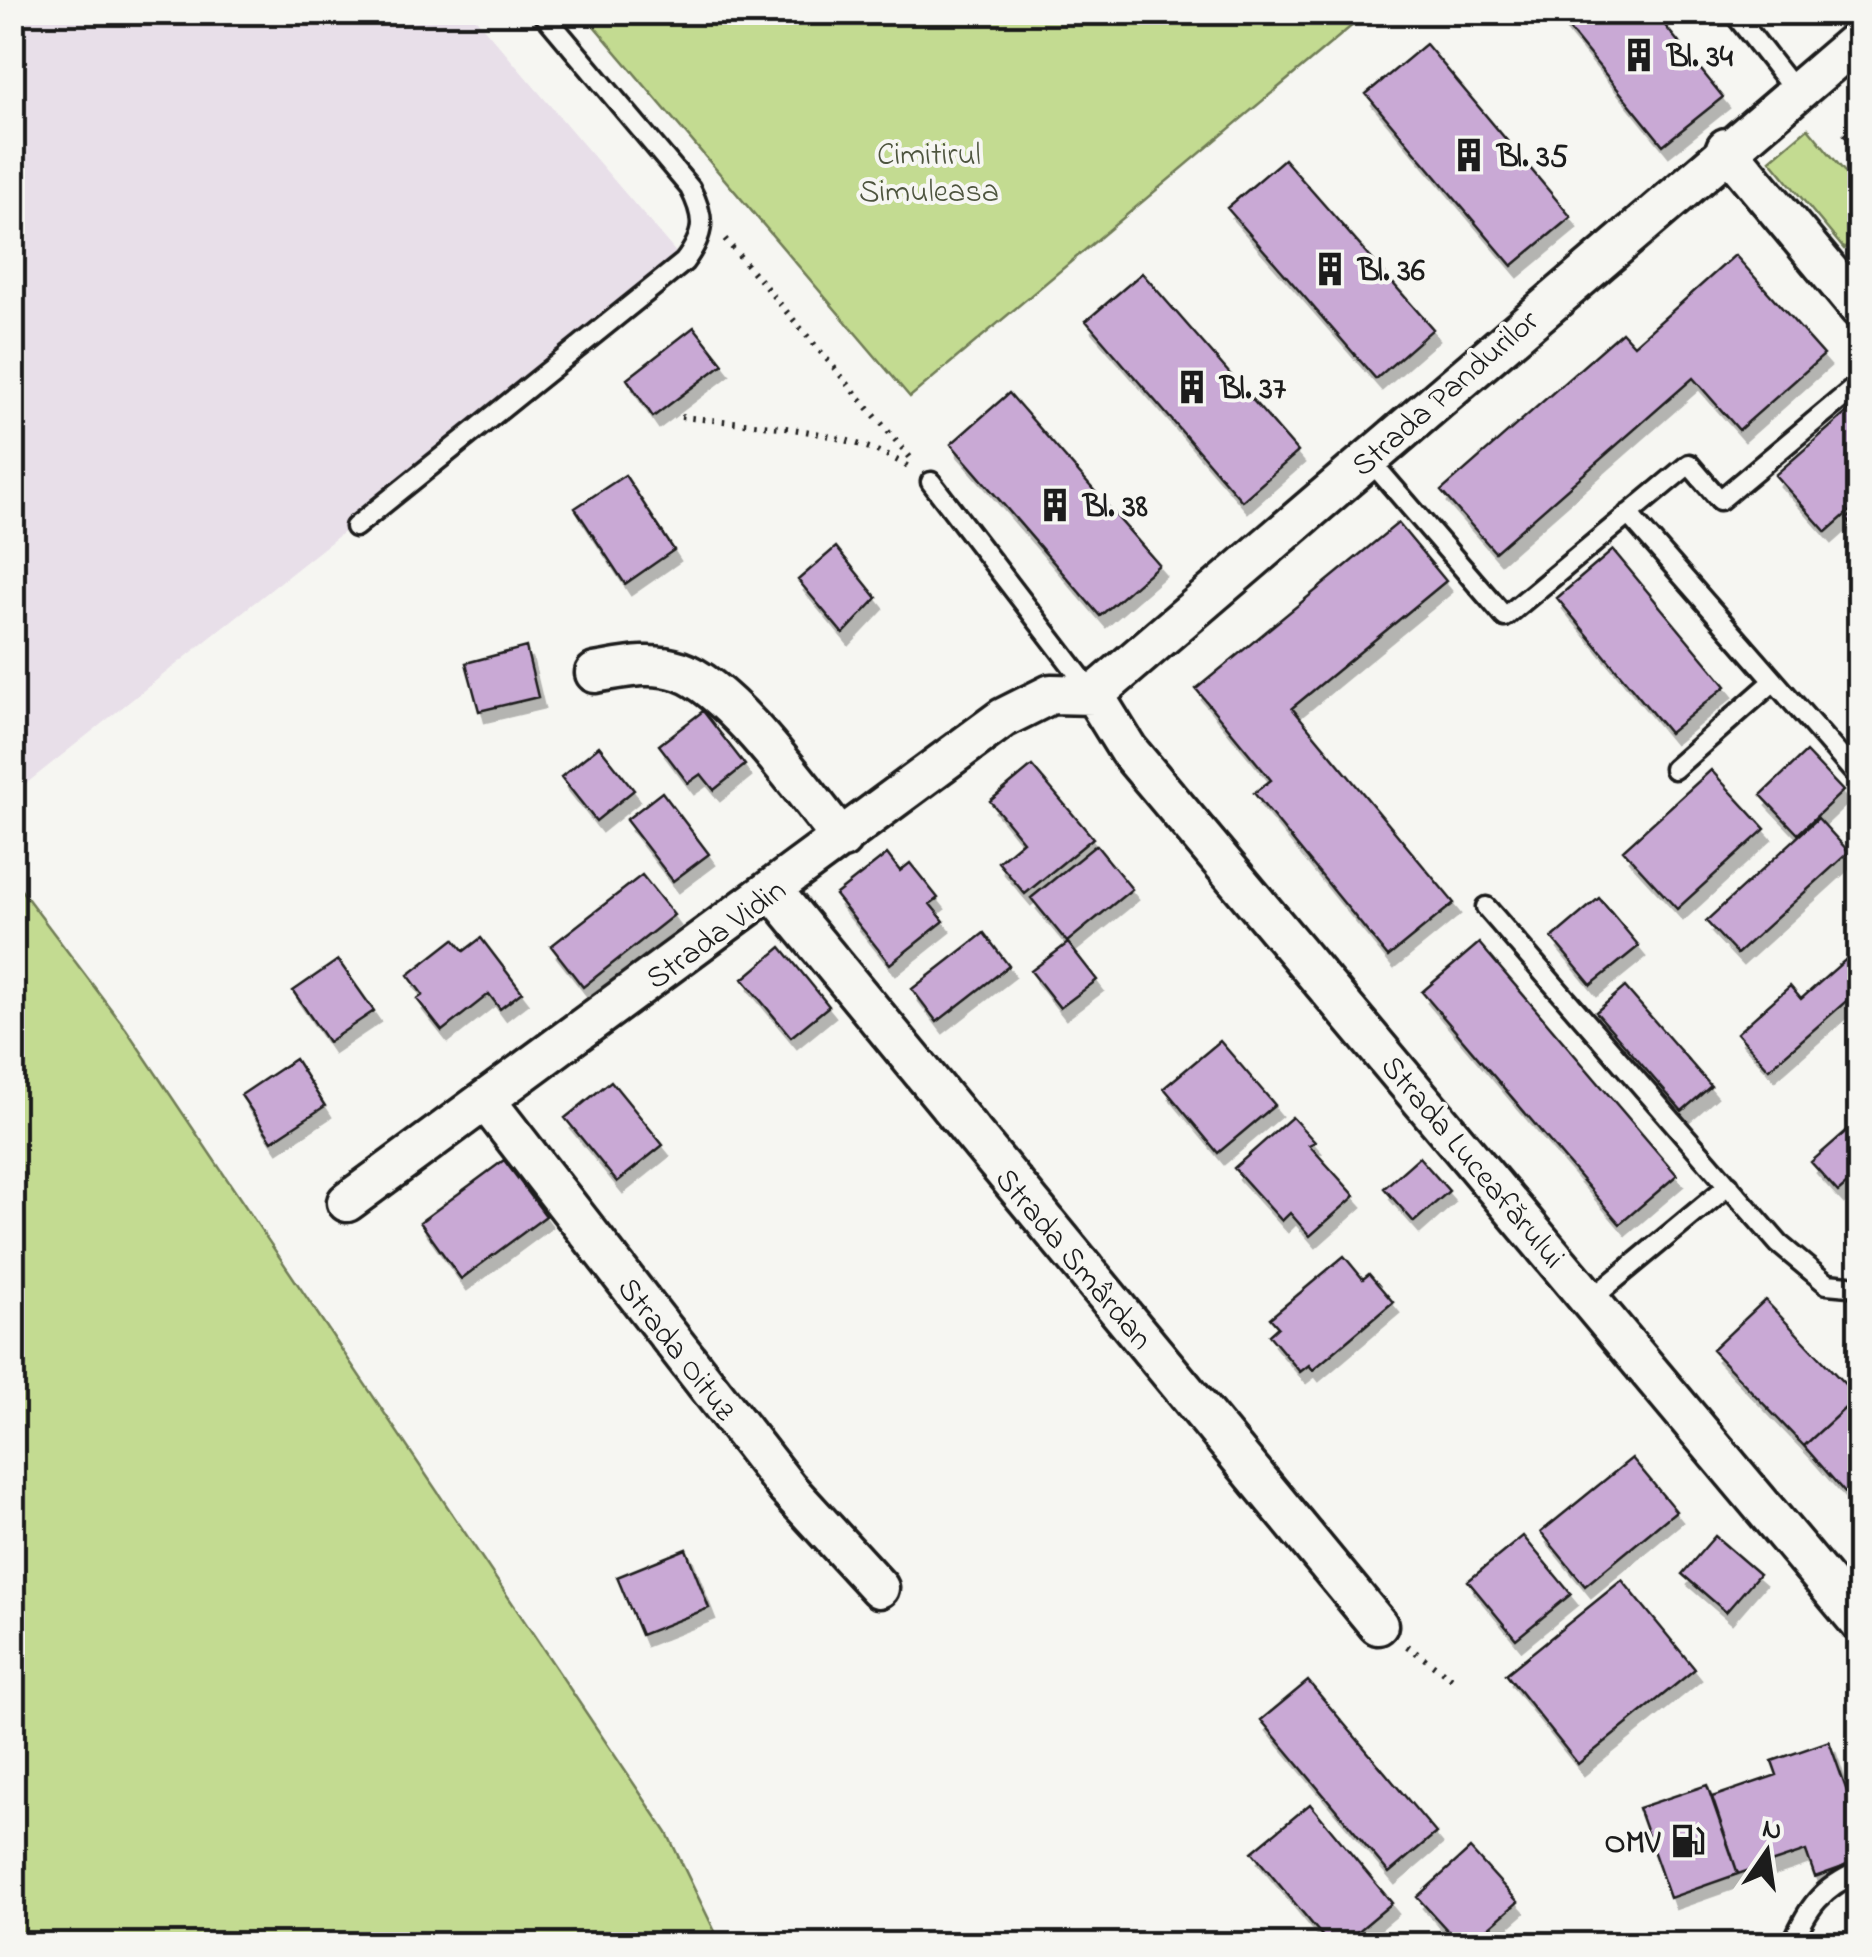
<svg xmlns="http://www.w3.org/2000/svg" width="1872" height="1957" font-family="'Indie Flower',sans-serif">
<style>
.built{fill:#e8dfe9}
.green{fill:#c3db91;stroke:#707c56;stroke-width:2.5}
.building{fill:#c9a9d5;stroke:#1c1c1c;stroke-width:2.5;filter:url(#shadow)}
.lines{fill:none;stroke-linecap:round;stroke-linejoin:round}
.service-casing{stroke:#1c1c1c;stroke-width:25}
.minor-casing{stroke:#1c1c1c;stroke-width:45}
.path{stroke:#1c1c1c;stroke-width:6;stroke-dasharray:2.5 8;stroke-linecap:butt}
.service{stroke:#f6f6f2;stroke-width:18}
.minor{stroke:#f6f6f2;stroke-width:38}
.labels{text-anchor:middle;stroke-width:8;stroke-linejoin:round;paint-order:stroke}
.poi-label{font-size:32px;font-weight:bold;fill:#1c1c1c;stroke:#f6f6f2;text-anchor:start}
.park-label{font-size:32px;fill:#4e553f;stroke:#f6f6f2}
.street-label{font-size:32px;fill:#1c1c1c;stroke:#f6f6f2}
</style>
<defs>
<filter id="shadow"><feDropShadow dx="6" dy="11" stdDeviation="0" flood-color="#0004"/></filter>
</defs>
<rect width="100%" height="100%" fill="#f6f6f2"/>
<filter id="ink" filterUnits="userSpaceOnUse"><feTurbulence type="fractalNoise" baseFrequency=".01" numOctaves="2"/><feDisplacementMap in="SourceGraphic" scale="20" xChannelSelector="R" yChannelSelector="G"/><feConvolveMatrix kernelMatrix="1 2 1 2 8 2 1 2 1" color-interpolation-filters="sRGB"/></filter>
<g filter="url(#ink)">
<path class="built" d="M13 13H471L684 262 13 794Z"/>
<path class="green" d="M583 13H1367L910 397Z
M1808 128 1859 189V236L1844 249 1770 160Z
M12 878 126 1029 667 1833 721 1944H13Z"/>
<path class="building" d="M1555 12H1654L1723 97 1663 145Z
M1426 44 1571 217 1512 266 1366 94Z
M1860 122V153L1844 135Z
M1284 159 1433 329 1376 379 1227 208Z
M1735 255 1824 355 1739 430 1693 378 1495 552 1441 491 1622 332 1634 345Z
M1142 273 1298 452 1242 501 1086 321Z
M694 327 723 364 653 417 627 379Z
M1009 393 1159 565 1100 616 951 444Z
M1860 401V502L1826 532 1775 475Z
M625 475 674 550 625 584 575 508Z
M1860 507V534L1847 519Z
M1398 523 1446 581 1292 708 1454 903 1388 957 1254 793 1271 780 1196 689Z
M836 547 877 598 843 634 798 580Z
M1613 550 1726 686 1669 733 1557 598Z
M526 647 538 697 479 711 466 663Z
M703 711 745 765 714 790 701 774 688 783 659 745Z
M599 746 634 790 596 821 561 777Z
M1806 752 1843 791 1798 834 1761 795Z
M1032 766 1093 838 1025 894 998 862 1023 841 990 801Z
M1711 770 1765 829 1677 909 1623 850Z
M662 792 709 854 673 881 626 820Z
M1818 818 1849 852 1737 954 1706 921Z
M1096 845 1132 889 1067 942 1031 898Z
M887 854 900 871 910 863 938 898 930 904 944 921 890 964 835 895Z
M642 875 674 915 583 987 551 946Z
M1599 898 1639 946 1591 985 1552 938Z
M984 933 1009 966 937 1022 912 989Z
M481 938 522 992 500 1009 489 994 442 1031 417 999 423 995 408 975 454 939 464 951Z
M1068 943 1097 980 1060 1008 1031 971Z
M1479 943 1677 1175 1620 1224 1422 992Z
M781 947 829 1006 791 1037 743 979Z
M1860 947V989L1769 1069 1737 1033 1790 986 1801 999Z
M338 960 374 1011 328 1042 293 991Z
M1625 987 1711 1086 1682 1111 1596 1012Z
M1220 1041 1275 1105 1218 1153 1164 1088Z
M295 1059 325 1106 272 1141 241 1095Z
M611 1081 663 1145 617 1182 565 1118Z
M1292 1117 1315 1142 1309 1145 1355 1196 1310 1236 1290 1213 1282 1221 1234 1168Z
M1860 1119V1173L1838 1192 1811 1162Z
M1419 1157 1449 1191 1414 1222 1384 1188Z
M504 1160 546 1216 461 1279 420 1222Z
M1344 1256 1363 1279 1369 1274 1393 1302 1313 1370 1309 1365 1300 1372 1269 1335 1278 1327 1270 1318Z
M1765 1300 1857 1397 1804 1446 1712 1350Z
M1857 1397 1860 1400V1510L1804 1446Z
M1632 1458 1676 1511 1585 1586 1541 1532Z
M1523 1536 1571 1594 1516 1639 1468 1581Z
M1715 1536 1759 1574 1726 1612 1682 1574Z
M686 1549 709 1608 641 1635 617 1577Z
M1622 1580 1695 1669 1578 1764 1506 1674Z
M1308 1681 1436 1833 1389 1873 1261 1720Z
M1829 1741 1860 1828V1861L1815 1877 1806 1851 1738 1874 1712 1797 1777 1775 1772 1761Z
M1707 1785 1738 1874 1670 1898 1638 1808Z
M1310 1804 1392 1903 1343 1944H1329L1252 1852Z
M1470 1849 1518 1902 1470 1944H1460L1417 1897Z"/>
<g class="lines">
<g class="service-casing">
<path id="service" d="M1733 12 1794 90
M1368 458 1505 617 1689 464 1720 500 1860 383
M931 482 1092 692
M1628 514 1860 779
M355 527 684 262C705 234 706 219 690 188L542 12
M1674 769 1774 681
M1486 907 1779 1244 1827 1284 1860 1287
M1590 1300 1729 1185
M1792 1944C1808 1907 1821 1888 1860 1871"/>
</g>
<g class="minor-casing">
<path id="minor" d="M1726 148 1860 309
M595 673C624 668 651 661 680 671 732 689 806 795 842 839
M1094 695 1128 750 1860 1623
M1094 695 1860 38
M773 891 1378 1625
M486 1101 787 1488 879 1588
M347 1202 1003 718 1051 694 1094 695"/>
</g>
<path class="path" d="M725 239 914 462
M681 417C757 425 846 427 912 469
M1407 1646 1457 1682"/>
<use href="#service" class="service"/>
<use href="#minor" class="minor"/>
</g>
</g>
<defs>
<g id="building-bare" transform="scale(2.7)"><path d="M-4-6H4V6H1V3H-1V6H-4ZM-2.5-4.3h1.7v1.8h-1.7ZM.8-4.3h1.7v1.8H.8ZM-2.5-1h1.7V.8h-1.7ZM.8-1h1.7V.8H.8Z" fill="#1c1c1c" stroke="#f6f6f2" stroke-width="2.5" paint-order="stroke"/></g>
<g id="fuel-bare" transform="scale(2.7)"><path d="M-5.5-6h7V0h2V4h1.3V-2.5L3-4.5l.8-.8L6-3V5H2.5V1h-1V6h-7ZM-4.2-4.7v3.2H.2V-4.7Z" fill="#1c1c1c" stroke="#f6f6f2" stroke-width="2.5" paint-order="stroke"/></g>
</defs>
<g fill-rule="evenodd">
<use href="#building-bare" x="1639" y="55"/>
<use href="#building-bare" x="1469" y="155"/>
<use href="#building-bare" x="1330" y="269"/>
<use href="#building-bare" x="1192" y="387"/>
<use href="#building-bare" x="1055" y="505"/>
<use href="#fuel-bare" x="1688" y="1841"/>
</g>
<g class="labels">
<g class="poi-label">
<text x="1667" y="66">Bl. 34</text>
<text x="1497" y="166">Bl. 35</text>
<text x="1358" y="280">Bl. 36</text>
<text x="1220" y="398">Bl. 37</text>
<text x="1083" y="516">Bl. 38</text>
<text x="1660" y="1852" text-anchor="end">OMV</text>
</g>
<g class="park-label">
<text x="929" y="164">Cimitirul<tspan x="929" dy="37">Simuleasa</tspan></text>
</g>
<g class="street-label">
<text transform="translate(1444 392) rotate(-41)" y="11">Strada Pandurilor</text>
<text transform="translate(715 933) rotate(-36)" y="11">Strada Vidin</text>
<text transform="translate(1474 1161) rotate(50)" y="11">Strada Luceafărului</text>
<text transform="translate(1075 1258) rotate(50)" y="11">Strada Smârdan</text>
<text transform="translate(678 1348) rotate(52)" y="11">Strada Oituz</text>
</g>
</g>
<rect width="1872" height="1957" fill="none" stroke="#f6f6f2" stroke-width="50"/>
<rect x="25" y="25" width="1822" height="1907" fill="none" stroke="#1c1c1c" stroke-width="4" filter="url(#ink)"/>
<g transform="translate(1767 1852) rotate(13)" stroke="#f6f6f2" stroke-width="8" paint-order="stroke">
<path d="M0-8L18 38L0 25L-18 38Z" fill="#1c1c1c"/>
<text y="-15" font-size="28" font-weight="bold" text-anchor="middle" fill="#1c1c1c">N</text>
</g>
</svg>
